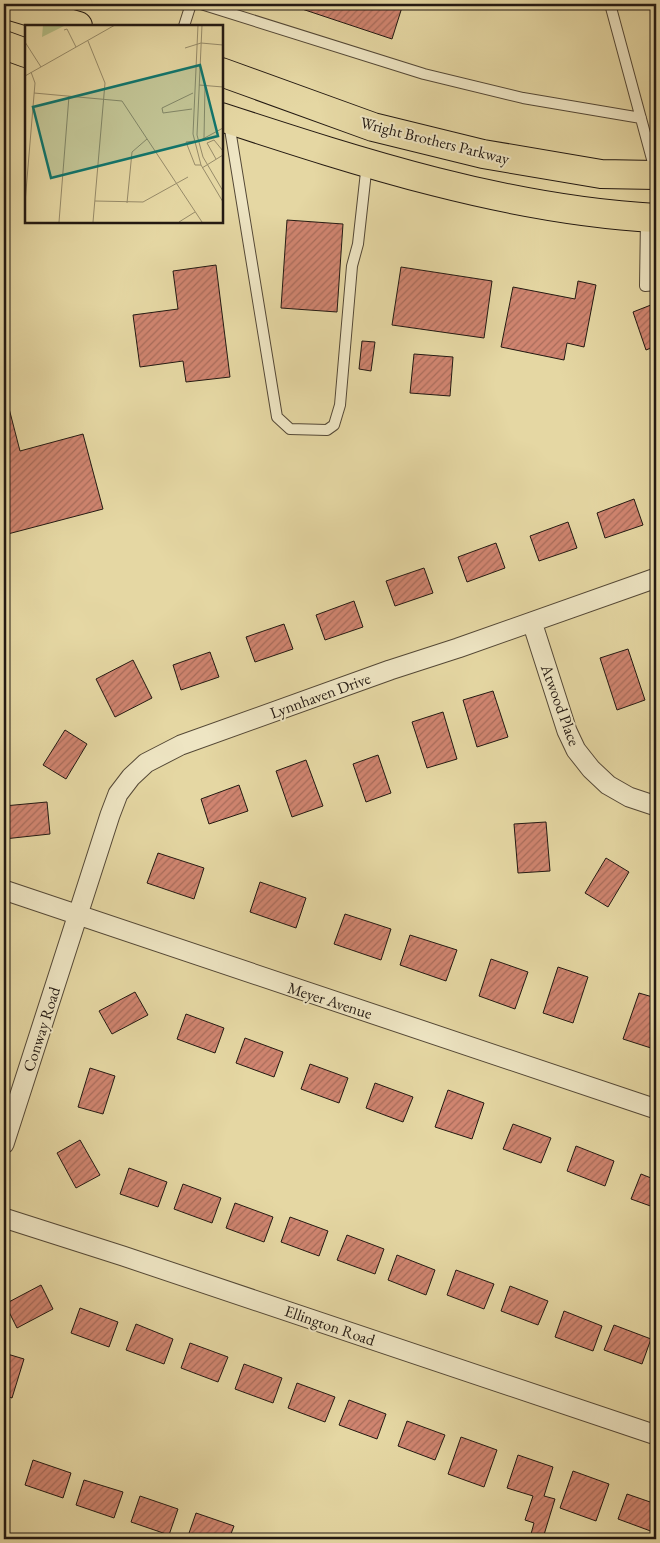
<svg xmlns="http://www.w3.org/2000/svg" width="660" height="1543" font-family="'EB Garamond',serif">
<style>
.building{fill:url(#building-hatch);stroke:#231912}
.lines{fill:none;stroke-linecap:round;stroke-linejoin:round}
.service-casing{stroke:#544836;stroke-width:12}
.minor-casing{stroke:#544836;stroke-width:21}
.primary-casing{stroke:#231912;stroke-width:30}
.service{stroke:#eee5c3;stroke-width:10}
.minor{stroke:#eee5c3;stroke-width:19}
.primary{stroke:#e5d7a3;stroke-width:28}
.labels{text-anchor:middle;stroke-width:4;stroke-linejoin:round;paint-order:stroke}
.street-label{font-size:16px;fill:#231912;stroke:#eee5c3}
.inset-road{fill:none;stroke:#978b69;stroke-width:1}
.view{fill:#0f766e;fill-opacity:0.15;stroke:#0f766e;stroke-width:2.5}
.inset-edge{fill:none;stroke:#231912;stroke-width:2.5}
</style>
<defs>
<pattern id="building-hatch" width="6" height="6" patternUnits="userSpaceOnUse" patternTransform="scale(1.25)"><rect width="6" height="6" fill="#d08570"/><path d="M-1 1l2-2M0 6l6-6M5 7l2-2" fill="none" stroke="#a86c5b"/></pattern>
</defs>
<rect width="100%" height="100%" fill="#e5d7a3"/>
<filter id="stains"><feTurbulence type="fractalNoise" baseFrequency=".004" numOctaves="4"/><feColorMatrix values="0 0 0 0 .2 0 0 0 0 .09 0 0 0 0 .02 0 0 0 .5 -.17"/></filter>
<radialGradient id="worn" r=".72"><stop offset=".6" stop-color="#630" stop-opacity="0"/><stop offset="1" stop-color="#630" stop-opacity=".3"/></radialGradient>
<path class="building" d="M287 4H403L392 39Z
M287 220 343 224 337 312 281 308Z
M216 265 230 377 186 382 183 361 140 367 133 315 178 309 173 271Z
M401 267 492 281 484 338 392 325Z
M578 281 596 285 584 347 567 343 564 360 501 347 513 287 575 299Z
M656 303V346L646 350 633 312Z
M362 341 375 342 371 371 359 369Z
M414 354 453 357 450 396 410 393Z
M4 389 20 451 83 434 103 509 4 535Z
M634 499 643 525 605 538 597 513Z
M568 522 577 548 539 561 530 536Z
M496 543 505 568 467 582 458 557Z
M424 568 433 593 395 606 386 581Z
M354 601 363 627 325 640 316 615Z
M284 624 293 649 255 662 246 637Z
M628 649 645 700 617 710 600 658Z
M210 652 219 677 181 690 173 665Z
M133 660 152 698 115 717 96 679Z
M493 691 508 737 477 747 463 700Z
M443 712 457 759 427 768 412 722Z
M65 730 87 744 66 779 43 765Z
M378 755 391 793 366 802 353 764Z
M306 760 323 806 292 817 276 771Z
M239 785 248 811 209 824 201 799Z
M47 802 50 834 4 839V806Z
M546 822 550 871 518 873 514 824Z
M158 853 204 868 194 899 147 883Z
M606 858 629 872 608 907 585 893Z
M260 882 306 898 296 928 250 912Z
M345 914 391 929 381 960 334 944Z
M410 935 457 950 446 981 400 965Z
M491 959 528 972 515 1009 479 996Z
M558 967 588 977 573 1023 543 1013Z
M135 992 148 1015 112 1034 99 1011Z
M639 993 656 998V1042L654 1049 623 1039Z
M186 1014 224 1028 215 1053 177 1039Z
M245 1038 283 1052 274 1077 236 1063Z
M310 1064 348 1078 339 1103 301 1089Z
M90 1068 115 1076 103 1114 78 1107Z
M375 1083 413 1097 403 1122 366 1108Z
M448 1090 484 1103 472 1139 435 1127Z
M513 1124 551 1138 541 1163 503 1149Z
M80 1140 100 1175 76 1188 57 1153Z
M576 1146 614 1161 605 1186 567 1171Z
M129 1168 167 1182 158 1207 120 1194Z
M641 1174 656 1180V1208L631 1199Z
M183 1184 221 1198 212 1223 174 1209Z
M235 1203 273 1217 264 1242 226 1228Z
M290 1217 328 1231 319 1256 281 1242Z
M347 1235 384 1249 375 1274 337 1260Z
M397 1255 435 1270 426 1295 388 1280Z
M456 1270 494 1284 484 1309 447 1295Z
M41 1285 53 1309 17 1328 5 1304Z
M510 1286 548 1301 538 1325 501 1311Z
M80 1308 118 1322 109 1347 71 1333Z
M564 1311 602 1326 593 1351 555 1337Z
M136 1324 173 1339 164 1364 126 1350Z
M614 1325 651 1339 642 1364 604 1350Z
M190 1343 228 1357 218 1382 181 1368Z
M4 1353 24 1359 12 1398 4 1395Z
M244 1364 282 1378 273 1403 235 1389Z
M297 1383 335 1397 325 1422 288 1408Z
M349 1400 386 1414 377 1439 339 1425Z
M407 1421 445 1435 435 1460 398 1446Z
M461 1437 497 1450 484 1487 448 1474Z
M518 1455 553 1467 544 1496 555 1499 543 1538 531 1534 534 1523 525 1520 533 1496 507 1488Z
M33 1460 71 1473 63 1498 25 1485Z
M573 1471 609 1484 596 1521 560 1508Z
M84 1480 123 1492 114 1518 76 1505Z
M627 1494 656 1504V1533L618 1519Z
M140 1496 178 1509 169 1535 131 1522Z
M196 1513 234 1526 229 1539H187Z"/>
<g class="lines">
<g class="service-casing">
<path id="service" d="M201 4 424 74 523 98 641 118
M610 4 656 174
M184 26 191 4
M229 123 277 417 290 429 327 430 334 425 340 405 352 266 358 244 367 163
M646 218 645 286 656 285"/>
</g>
<g class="minor-casing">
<path id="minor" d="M532 622 567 731 576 750 591 769 608 785 629 797 656 806
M4 890C221 963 438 1037 656 1109
M4 1144 110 815 118 794 131 777 146 763 181 745 390 670 458 648 656 578
M4 1218 123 1256 656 1435"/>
</g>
<g class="primary-casing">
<path id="primary" d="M4 4 78 26
M4 45 26 53
M221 72 373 127 483 154 601 174 656 175
M221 117C362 163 507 210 656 218"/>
</g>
<use href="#service" class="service"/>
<use href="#minor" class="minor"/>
<use href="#primary" class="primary"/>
</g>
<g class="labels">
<g class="street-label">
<text transform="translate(435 140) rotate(14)" y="6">Wright Brothers Parkway</text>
<text transform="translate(320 695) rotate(-20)" y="6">Lynnhaven Drive</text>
<text transform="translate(561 705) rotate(70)" y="6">Atwood Place</text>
<text transform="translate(330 1000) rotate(18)" y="6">Meyer Avenue</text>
<text transform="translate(41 1029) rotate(-72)" y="6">Conway Road</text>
<text transform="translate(330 1325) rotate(19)" y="6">Ellington Road</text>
</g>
</g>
<g transform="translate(25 25)">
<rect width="198" height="198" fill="#e5d7a3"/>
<path d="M18 0H41L17 12Z" fill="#b4be85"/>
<path class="inset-road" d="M173 0 168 109 176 140 198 177M177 0 172 110 178 132 198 166M39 5 42 4 51 22M63 16 80 58 68 197M0 17 16 42M160 23 176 18 198 20M0 51 90 0M174 60 198 62M9 68 97 76 177 197M167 84 138 88 137 83 168 68M179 113 180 61M169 116 161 117 170 140H176M174 116 198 103M191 134 182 118 189 115 198 126M177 143 198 130M70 176 118 177 163 152M0 178 10 58 6 47M102 178 107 127 122 114M34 197 44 71M154 197 170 187"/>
<path class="view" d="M175 40 193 111 26 153 8 82Z"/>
<rect width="198" height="198" class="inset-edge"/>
</g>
<rect width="660" height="1543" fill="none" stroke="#e5d7a3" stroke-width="20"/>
<rect x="5" y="5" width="650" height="1533" fill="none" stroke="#231912" stroke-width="2.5"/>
<rect x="10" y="10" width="640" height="1523" fill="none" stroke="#231912"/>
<rect width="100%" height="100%" filter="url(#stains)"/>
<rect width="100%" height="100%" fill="url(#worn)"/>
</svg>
